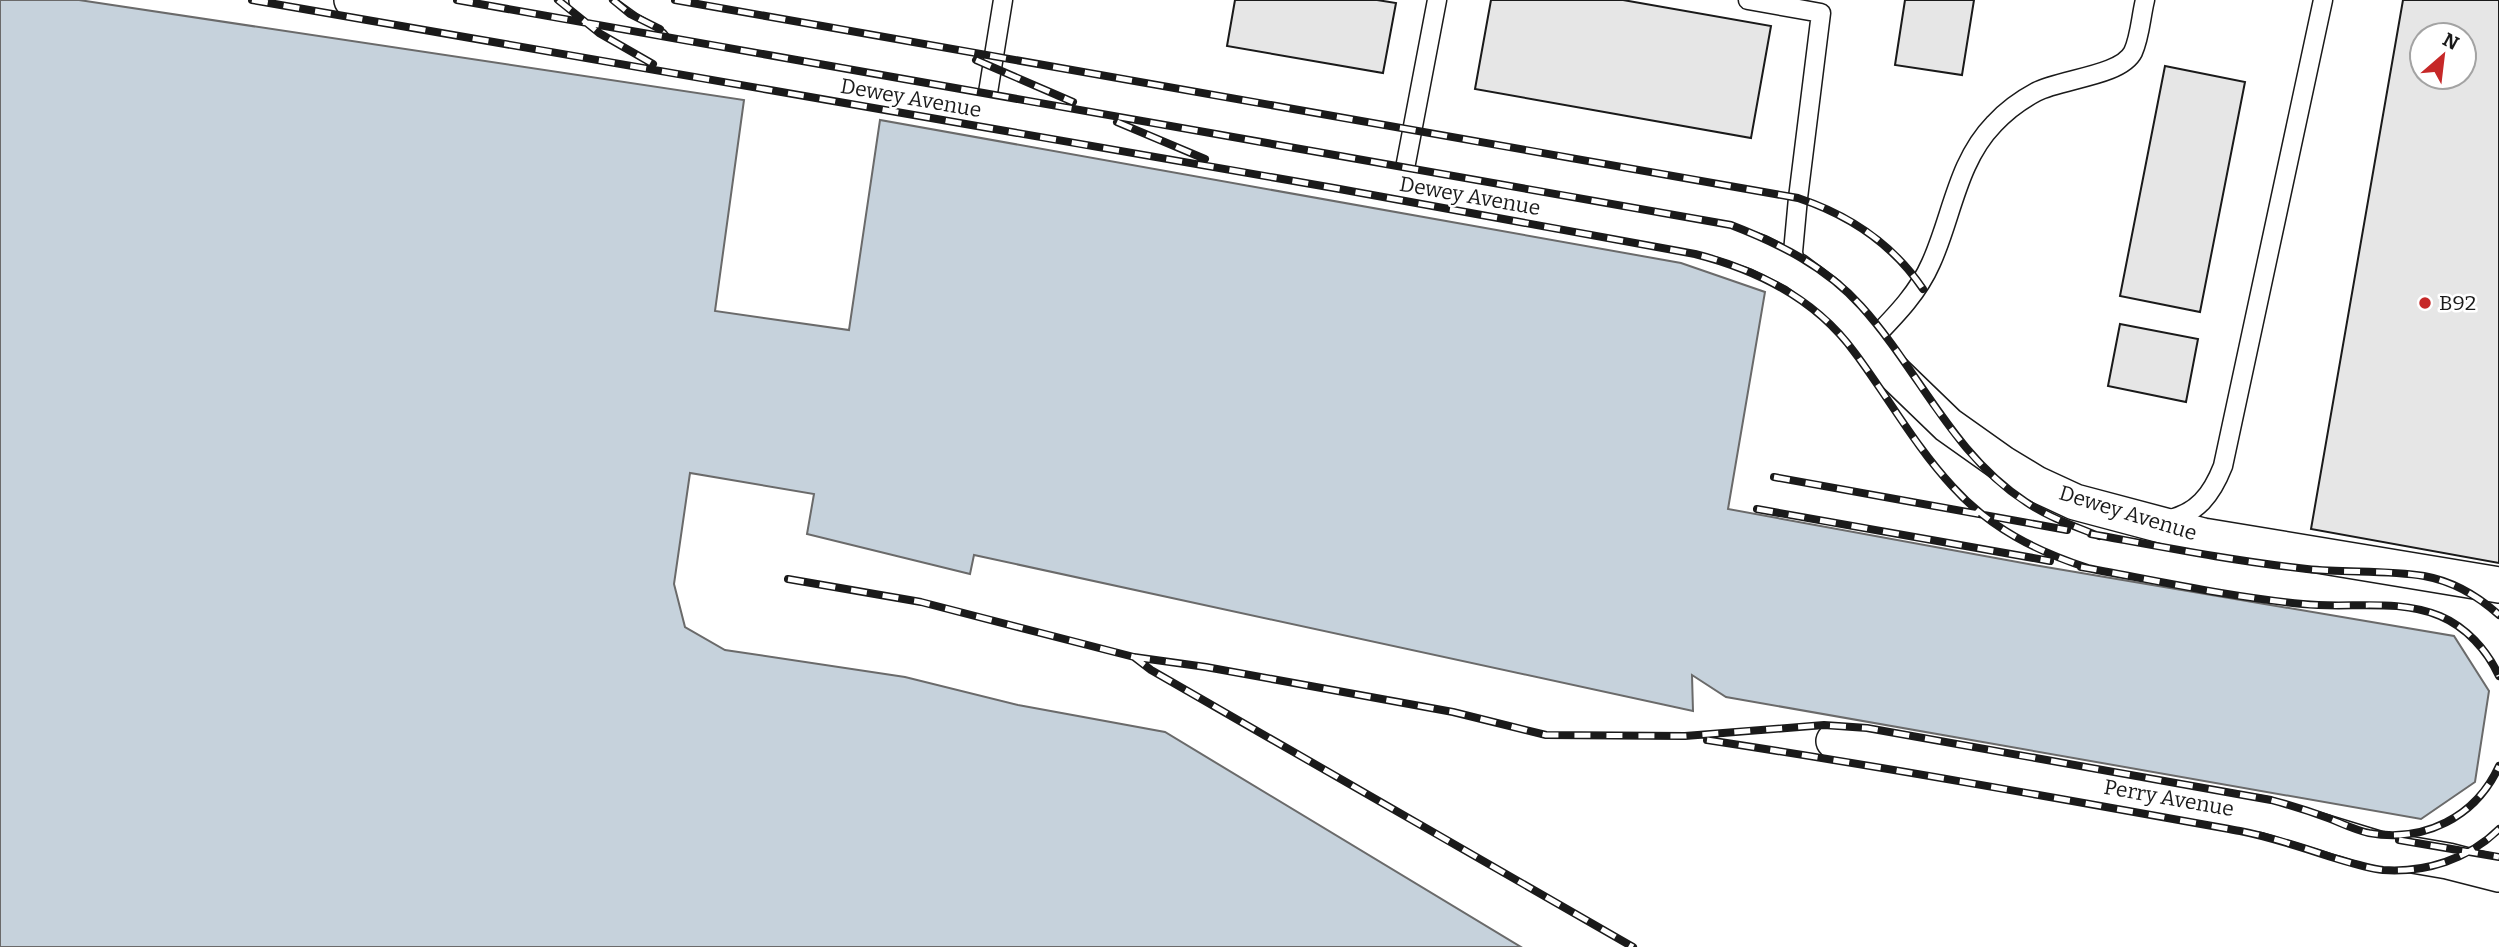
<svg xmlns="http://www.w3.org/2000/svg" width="2499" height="947" font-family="Bitter,serif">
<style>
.water{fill:#c6d2dc;stroke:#6a6a6a;stroke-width:2}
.building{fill:#e6e6e6;stroke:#1a1a1a;stroke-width:2;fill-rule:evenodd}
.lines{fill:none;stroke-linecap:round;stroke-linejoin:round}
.lane-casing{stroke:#1a1a1a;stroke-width:21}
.street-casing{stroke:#1a1a1a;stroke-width:38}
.lane{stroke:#fff;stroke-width:18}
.street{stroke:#fff;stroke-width:35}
.rail-casing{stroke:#1a1a1a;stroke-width:8}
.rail{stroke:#fff;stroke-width:5;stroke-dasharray:16;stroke-linecap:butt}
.poi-dot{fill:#c62828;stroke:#fff;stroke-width:2.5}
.labels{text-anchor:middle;stroke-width:5;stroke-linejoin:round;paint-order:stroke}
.street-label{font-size:21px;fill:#1a1a1a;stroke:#fff}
.poi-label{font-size:21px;fill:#1a1a1a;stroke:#fff;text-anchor:start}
</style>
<rect width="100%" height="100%" fill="#fff"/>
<path class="water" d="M0 0H79L744 100 715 311 849 330 880 120 1681 263 1765 292 1728 509 2034 565 2454 636 2489 691 2475 782 2421 819 1726 697 1692 675 1693 711 974 555 970 574 807 534 814 494 690 473 674 584 685 627 725 650 905 677 1018 705 1165 732 1521 947H0Z"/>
<path class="building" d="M1235 0H1377L1396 3 1383 73 1227 46Z
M1491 0H1623L1771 26 1751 138 1475 89Z
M1905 0H1974L1962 75 1895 65Z
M2403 0H2499V563L2311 529ZM2422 35H2464V77H2422Z
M2165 66 2245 82 2200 312 2120 296Z
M2120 324 2198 339 2186 402 2108 386Z"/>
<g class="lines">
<g class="lane-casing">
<path id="lane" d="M1748 0 1821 13 1798 198 1793 252 1796 271
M985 111 1003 0
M1402 184 1437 0
M1869 343C1893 318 1917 295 1931 263 1952 217 1957 162 1994 124 2005 112 2021 100 2036 92 2060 79 2121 76 2133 52 2140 37 2141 16 2145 0
M2165 520C2197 515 2212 494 2223 466L2323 0"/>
</g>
<g class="street-casing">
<path id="street" d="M352 0 1720 239 1760 253 1796 271 1828 295 1841 309 1891 370 1948 425 2003 464 2036 484 2075 502 2203 536 2499 585
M587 0 627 29 653 44
M1834 741 2267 815 2378 849 2448 861 2499 874"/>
</g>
<use href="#lane" class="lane"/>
<use href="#street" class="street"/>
<g class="rail-casing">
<path id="rail" d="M252 0 1334 188 1695 254C1758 270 1816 299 1855 353 1888 397 1915 446 1953 487 1990 528 2036 551 2088 568
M457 0 1731 225C1780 244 1826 267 1861 306 1919 370 1952 454 2026 502 2048 517 2074 526 2099 536
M558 0 599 33 653 64
M613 0 630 14 660 29
M675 0 1798 198C1849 215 1892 243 1923 289
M976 60 1073 102
M1117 122 1205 159
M1774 477 2067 530
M1757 509 2050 561
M2091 534C2163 547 2234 561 2307 569 2346 573 2386 570 2424 576 2452 581 2478 596 2499 615
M2081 567C2153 580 2230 597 2303 604 2348 609 2397 598 2440 616 2466 627 2487 650 2499 676
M788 579 921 602 1134 657 1151 670 1633 947
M1134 657 1206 667 1453 712 1546 735 1685 736 1824 725 1867 728 2271 800C2290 805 2309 811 2328 818 2341 823 2355 830 2369 833 2424 843 2476 817 2499 766
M1707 740C1885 767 2062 799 2240 831 2271 837 2301 847 2331 857 2348 862 2366 868 2383 870 2425 873 2469 859 2499 829
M2399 840 2499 857"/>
</g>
<use href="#rail" class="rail"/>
</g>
<circle class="poi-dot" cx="2425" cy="303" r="7"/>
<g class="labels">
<g class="street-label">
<text transform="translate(911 98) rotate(10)" y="7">Dewey Avenue</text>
<text transform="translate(1470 196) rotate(10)" y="7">Dewey Avenue</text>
<text transform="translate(2128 513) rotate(17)" y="7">Dewey Avenue</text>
<text transform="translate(2169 798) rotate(10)" y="7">Perry Avenue</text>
</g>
<g class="poi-label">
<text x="2439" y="310">B92</text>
</g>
</g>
<g transform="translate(2443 56) rotate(28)"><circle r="33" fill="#ffffff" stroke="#a3a3a3" stroke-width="2"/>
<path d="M0-5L12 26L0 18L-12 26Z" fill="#c62828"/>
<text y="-10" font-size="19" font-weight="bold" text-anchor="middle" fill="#1a1a1a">N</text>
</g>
</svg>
